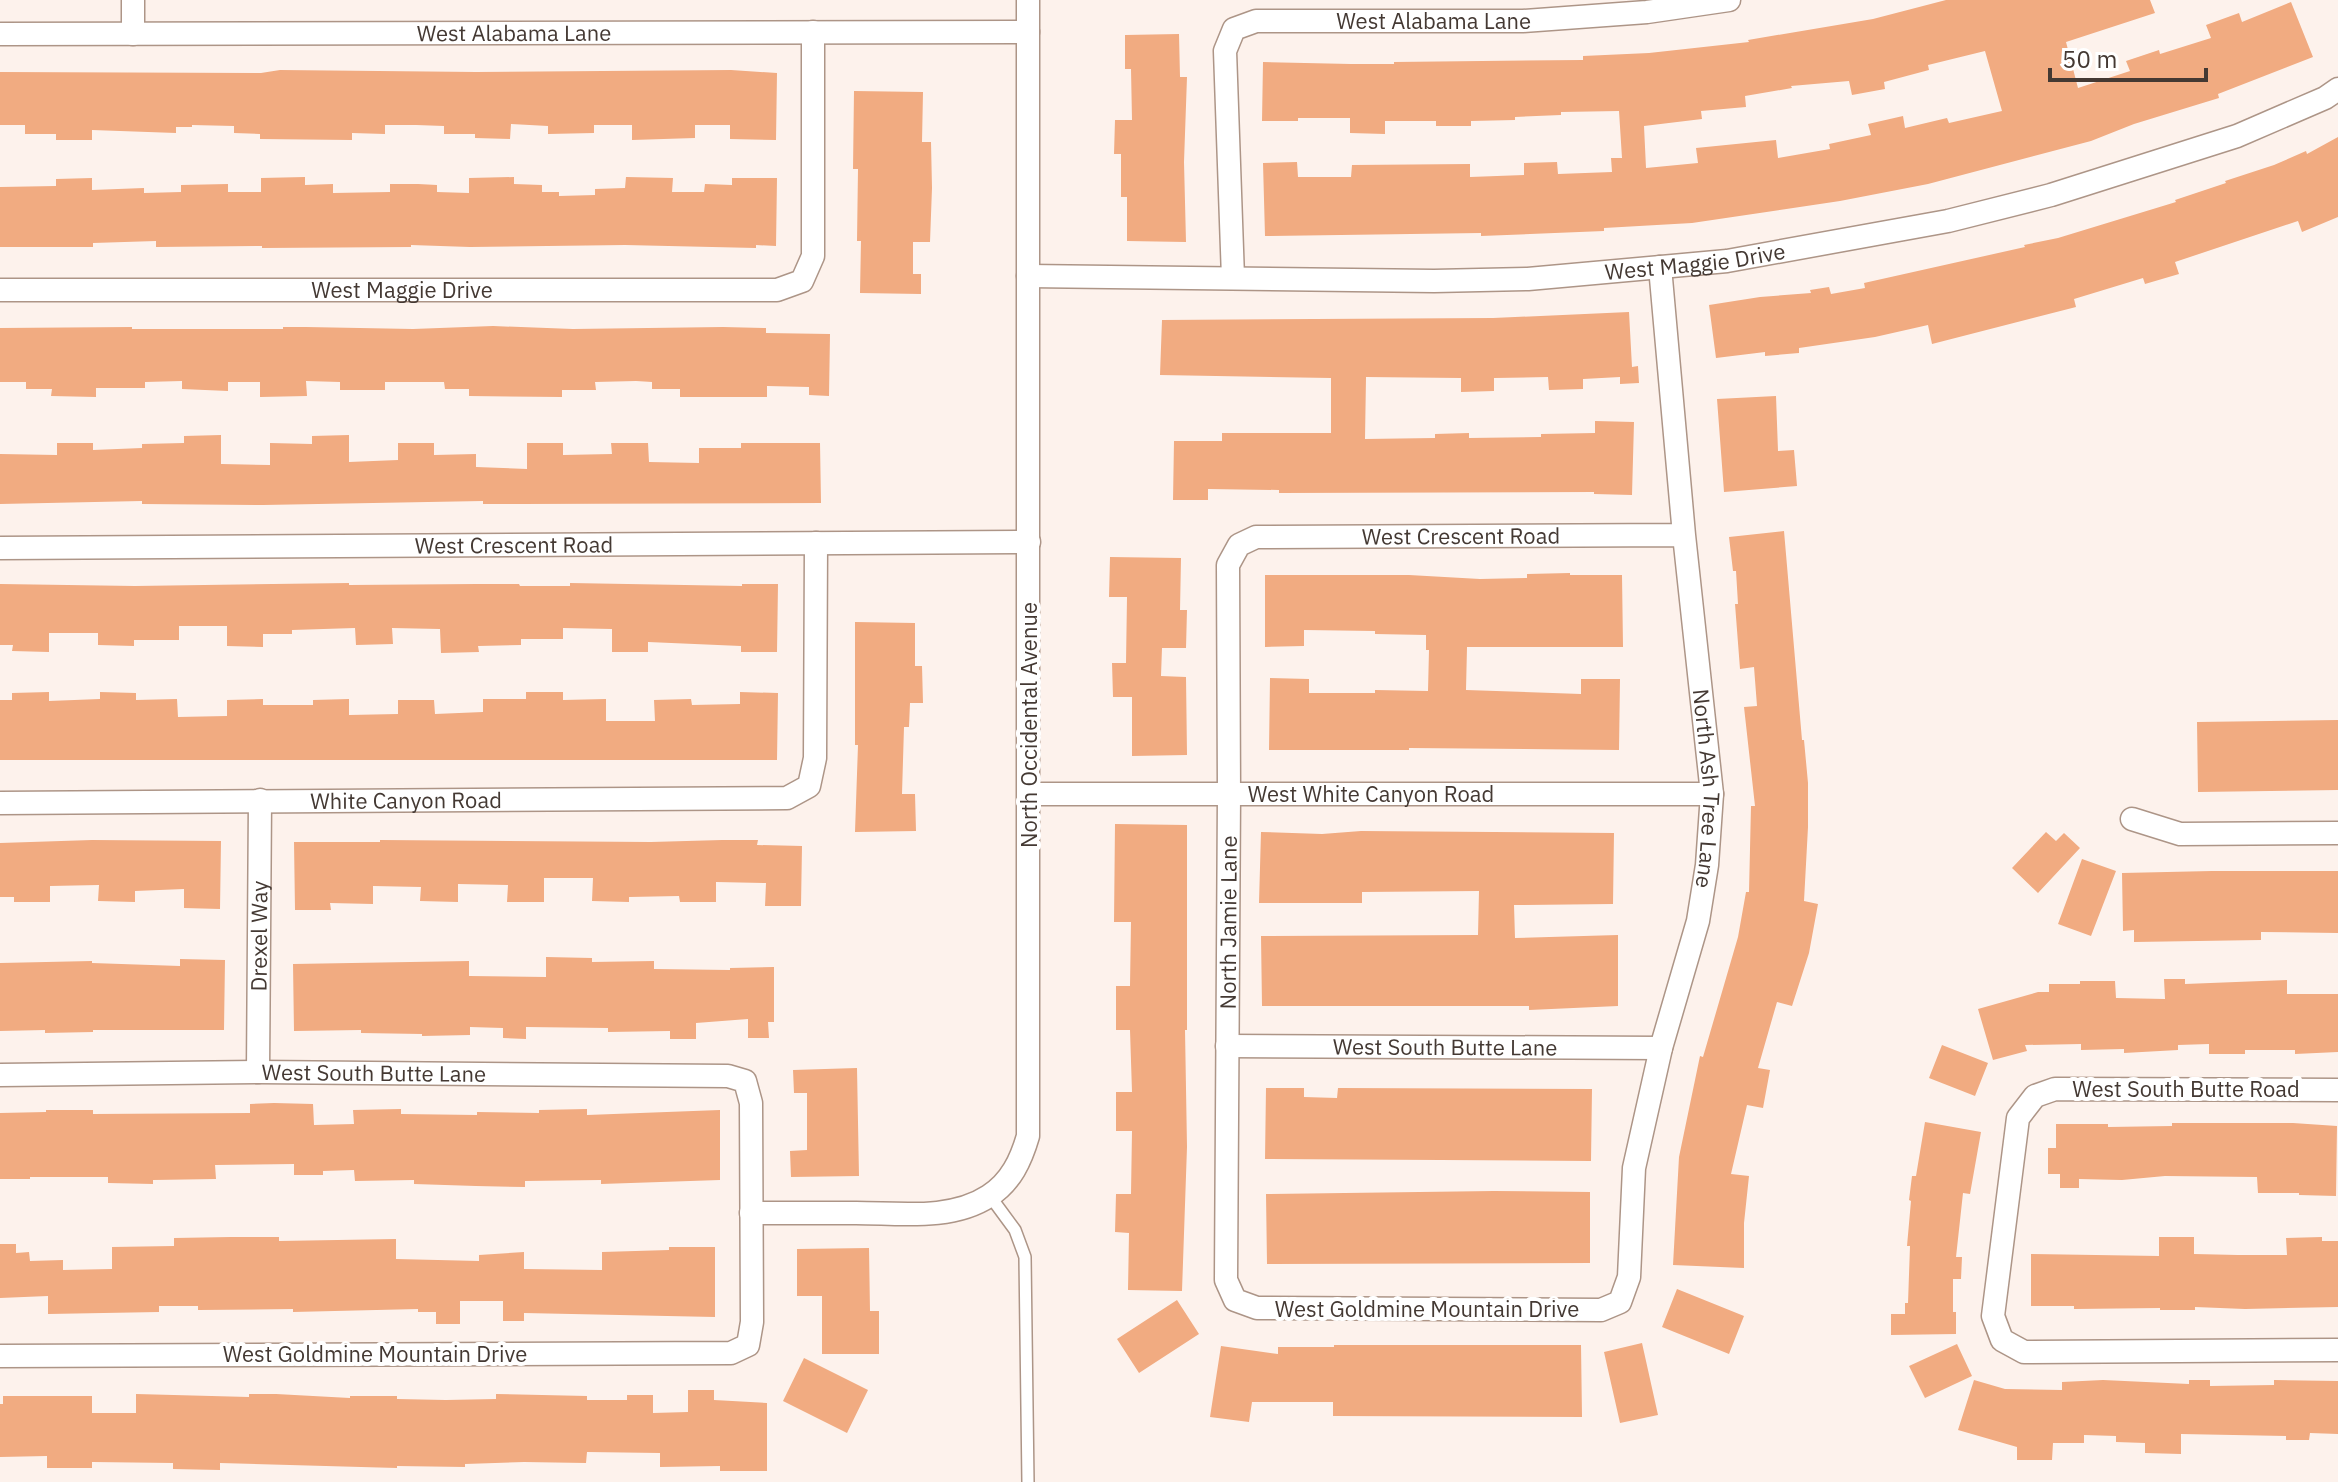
<svg xmlns="http://www.w3.org/2000/svg" width="2338" height="1482" font-family="'IBM Plex Sans',sans-serif">
<style>
.building{fill:#f1ab81;fill-rule:evenodd}
.lines{fill:none;stroke-linecap:round;stroke-linejoin:round}
.service-casing{stroke:#ad9587;stroke-width:14}
.minor-casing{stroke:#ad9587;stroke-width:25}
.service{stroke:#fff;stroke-width:11}
.minor{stroke:#fff;stroke-width:22}
.labels{text-anchor:middle;stroke-width:8;stroke-linejoin:round;paint-order:stroke}
.street-label{font-size:22px;fill:#443933;stroke:#fff}
</style>
<rect width="100%" height="100%" fill="#fdf2ec"/>
<path class="building" d="M1946 0H2150L2155 13 2066 42 2078 88 2130 71 2126 61 2159 50 2160 54 2211 38 2206 25 2239 13 2242 22 2291 2 2313 57 2218 94 2219 98 2134 124 2091 141 1928 184 1840 201 1692 223 1604 228V231L1481 236V233L1265 236 1263 163 1297 162 1298 177H1351L1352 165 1470 164V177L1524 175V163L1557 162 1558 174 1612 172 1611 158H1622L1619 111 1561 112V115L1515 117V120L1471 121V126H1436V121H1385V134L1350 133V118H1298V121H1262L1263 62 1351 64H1394V62L1583 60V56L1649 53 1749 42 1748 40 1873 19ZM1985 51 2002 111 1949 123 1947 118 1905 128 1903 116 1868 124 1871 135 1829 144 1830 149 1778 158 1776 140 1696 148 1698 163 1646 168 1644 126 1702 119 1701 111 1746 107 1745 96 1792 88 1791 86 1849 81 1852 95 1885 89 1884 82 1929 70 1928 65Z
M1179 34 1180 77H1187L1184 162 1186 242 1127 241V197H1121V154H1114L1115 120H1132L1131 69H1125V35Z
M280 70 476 72 731 70 777 73 776 140 730 139V125H695V138L632 140V125H594V133L548 134V126L511 124 510 139 475 138V134H444V126L416 125H385V134L352 133V140L260 139V134L234 133V126L192 125V127H176V133L92 130V140H56V134H25V125H0V72L261 73Z
M854 91 923 92 922 142H931L932 188 930 242H913V274H921V294L860 293 861 241H857L858 169H853Z
M2338 137V217L2302 232 2298 221 2175 262 2179 274 2145 284 2143 278 2074 299 2076 307 1932 344 1928 325 1875 337 1799 348V353L1765 356V352L1716 358 1709 305 1760 297 1811 293 1810 290 1829 287 1831 294 1865 288 1864 283 2025 247 2024 245 2058 238 2176 202 2175 200 2226 183 2225 181 2274 165 2306 151 2307 154Z
M305 177V185L333 184V193L390 192V184H418L437 185V192L469 193V178L514 177V184L542 185V192H559V196L595 195V189L625 188 626 177 673 178 672 192H704L705 184 732 185V178H777L776 246 756 245V248L625 245 470 247 411 245V247L262 248V246L156 247V241L93 243V247H0V187L56 186V179L92 178V190L144 188V193L181 192V185L228 184V192H261V178Z
M1629 312 1632 367 1638 366 1639 383 1620 384V377L1583 379V389L1549 390 1548 377 1494 378V391L1461 392V378L1366 377 1365 439 1435 438V434L1469 433V438L1541 437V434L1595 433V421L1634 422 1632 495 1594 494V492L1279 493V490L1208 489V500H1173L1174 441H1222V433H1331V378L1160 375 1162 320 1493 318Z
M493 326 573 329 723 327 766 328V333L830 334 829 396 809 395V387L767 386V397H680V389H652V382L636 381 595 382 596 390H562V397L469 396V389H445L444 382H385V390H340V382L306 381 307 396 260 397V382H228V391L182 389V381L145 382V388H96V397L51 396 52 389H26V382H0V328L132 327V329H283V327H306L413 329Z
M1776 396 1778 451 1794 450 1797 486 1724 492 1717 399Z
M221 435V464L270 465V443L312 444V436L349 435V462L398 460V443H434V455L476 454V467L527 469V443H563V455L612 454 611 443H648L649 462 699 463V448H741V443H820L821 503 520 504H483V501L263 505 142 504V501L0 504V454L57 455V443H93V450L142 448V444L184 443V436Z
M1784 531 1802 740H1804L1808 783V827L1804 901 1818 904 1809 953 1792 1006 1777 1002 1758 1068 1770 1070 1763 1108 1747 1105 1731 1174 1749 1176 1744 1223V1268L1673 1265 1679 1157 1700 1056 1703 1057 1738 937 1746 892H1749L1751 806H1755L1744 707 1757 706 1754 667 1740 669 1735 604H1738L1736 571H1733L1729 537Z
M1110 557 1181 558 1180 610H1187L1186 648H1162L1161 676 1186 677 1187 755 1132 756V697H1113L1112 663H1126L1127 597H1109Z
M1570 573V575H1622L1623 647H1467L1466 690 1581 694V679H1620L1619 750 1409 748V750H1269L1270 678 1309 679V693H1375V690L1428 691 1429 650H1426V635L1375 634V631L1304 630V646L1265 647V575H1409L1480 579 1527 578V574Z
M349 583V585L477 584H519L520 586H570V583L742 586V584H778L777 652H741V646L648 642V652H612V629L563 628V639H521V645L478 646 479 652 441 653 440 629 392 628 393 644 356 645 355 628 292 630V634H263V647L227 646V626H179V640H134V646L98 645V633H49V652L12 651 13 645H0V584L135 586Z
M855 622 915 623V666H922L923 703H910L909 727H904L902 794H915L916 831 855 832 858 745H855Z
M49 692V701L100 699V692L136 693V700L177 699 178 717 227 716V700L263 699V705H313V700L349 699V715L398 714V700H434L435 714 483 712V699H526V692H563V700L606 699V721H655L654 700 691 699 692 705 740 704V692L778 693 777 760H0V700H12V693Z
M2338 720V790L2198 792 2197 722Z
M1115 824 1187 825V1030H1185L1187 1147 1182 1291 1128 1290 1129 1233 1115 1232 1116 1194H1131L1132 1131H1116V1092H1132L1130 1030H1116V986H1130L1131 922H1114Z
M1361 831 1614 833 1613 904 1514 905 1515 938 1618 935V1006L1529 1010V1006H1262L1261 936 1478 935 1479 891 1362 892V903H1259L1261 832 1322 834Z
M2046 832 2056 841 2064 833 2080 848 2038 893 2012 868Z
M92 840 221 841 220 909 184 908V889L135 891V902L98 901 99 885 50 886V902H14V897H0V843Z
M380 840 651 842 722 840H758L757 845 802 846 801 906H765L766 883 716 882V902H680L679 896 629 897V902L592 901 593 878H544V902H507L508 885 458 884V902L420 901 421 887 373 886V904L330 903 331 910H295L294 842H380Z
M2082 859 2116 871 2091 936 2058 924Z
M2212 871H2338V933L2261 932V940L2134 942V930L2123 931 2122 873Z
M546 957 592 958V962L654 961V969L730 970V968L774 967V1022H768L769 1038H748V1019L696 1023V1039H670V1031L608 1032V1028L526 1027V1039L503 1038V1028L470 1027V1035L422 1036V1034L361 1033V1030L294 1031 293 964 469 961V976L546 977Z
M180 959 225 960 224 1030H93V1032L45 1033V1030L0 1031V963L92 961V963L180 966Z
M2164 979H2185V984L2287 980V994H2338V1052L2295 1054V1050H2245V1054H2209V1044L2178 1045V1050L2124 1053V1049L2081 1050V1044L2025 1045 2027 1051 1993 1060 1978 1009 2038 992H2049V984H2080V981H2115L2116 998 2165 999Z
M1942 1045 1988 1063 1975 1096 1929 1078Z
M857 1068 859 1176 791 1177 790 1151 807 1150V1093H794L793 1070Z
M1266 1088H1304V1097L1337 1098 1338 1088 1592 1089 1591 1161 1265 1159Z
M274 1103 313 1104 314 1125 354 1124 353 1110 401 1109V1114L477 1115V1112L539 1113V1110L587 1109V1115L720 1110V1180L601 1184V1180L525 1181V1187L476 1186 414 1184V1180L355 1181 354 1170 323 1171V1175H294V1164L215 1165 216 1179 153 1180V1184L108 1183V1177H30V1179H0V1113L46 1112V1110H93V1114L250 1113V1104Z
M1925 1122 1981 1132 1970 1194 1963 1193 1956 1257H1962L1961 1279H1953V1312H1956V1334L1891 1335V1314H1905V1303H1908L1910 1246H1907L1911 1201 1909 1200 1912 1176H1916Z
M2172 1123H2293L2337 1126 2336 1196 2299 1195V1193H2258L2257 1177 2165 1176 2122 1180 2079 1179V1188H2060V1174H2048V1148H2056V1124H2108V1127L2172 1126Z
M1494 1191 1590 1192V1263L1267 1264 1266 1194Z
M231 1237H279V1241L396 1239V1259L479 1261V1255L524 1252V1269L602 1270V1252L669 1250V1247H715V1317L524 1313V1321H503V1301H460V1324H436V1312H418V1309L293 1312V1309L198 1310V1306H159V1312L48 1314V1296L0 1298V1244H16V1253L29 1252 30 1261 63 1260V1270L112 1269V1247L174 1246V1238Z
M2159 1237H2194V1254L2238 1255H2287L2286 1238 2322 1237V1241H2338V1307L2245 1309 2195 1307V1310H2160V1308L2074 1309V1306H2031V1254L2159 1256Z
M869 1248 870 1311H879V1354H822V1296H797V1249Z
M1677 1289 1744 1316 1729 1354 1662 1327Z
M1177 1300 1199 1334 1139 1373 1117 1339Z
M1642 1343 1658 1415 1620 1423 1604 1352Z
M1957 1344 1972 1376 1925 1398 1909 1366Z
M1334 1345H1581L1582 1417 1333 1416V1402H1252L1249 1422 1210 1417 1221 1346 1278 1354V1347H1334Z
M804 1358 868 1390 847 1433 783 1401Z
M1974 1380 2005 1389 2062 1390V1382L2103 1380 2189 1384V1380H2210V1386L2274 1385V1380L2338 1381V1434L2310 1433 2309 1440H2286V1436L2181 1434V1454L2145 1453V1443L2116 1442V1436L2084 1435V1443H2053L2052 1460H2017V1447L1958 1430Z
M688 1390H714V1400L767 1403V1471H720V1466L660 1467V1453L587 1452 586 1463 524 1462 465 1464V1467L397 1466V1468L220 1463V1470L173 1469V1463L92 1462V1468H47V1456L0 1457V1404H3V1396H92V1413H136V1394L249 1397V1394H276L350 1398V1396H397V1399L446 1400 496 1399V1394L587 1396V1400H627V1395H653V1413L688 1412Z"/>
<g class="lines">
<g class="service-casing">
<path id="service" d="M990 1196 1015 1230 1025 1257 1028 1482"/>
</g>
<g class="minor-casing">
<g id="minor">
<path id="s1" d="M0 34 1028 32"/>
<path d="M133 34V0"/>
<path id="s2" d="M1660 267 1684 535 1712 794 1707 865 1698 921 1661 1048 1634 1168 1629 1277 1620 1302 1601 1310 1257 1308 1235 1300 1226 1280 1229 794 1228 565 1239 545 1256 537 1684 535"/>
<path id="s3" d="M1028 276 1434 281 1528 279 1727 261 1948 221 2051 195 2237 136 2325 98 2338 89"/>
<path id="s4" d="M1233 278 1225 51 1234 29 1256 21H1523L1647 12 1729 0"/>
<path id="s5" d="M0 290H777L802 281 813 256V32"/>
<path id="s6" d="M0 548 1029 542"/>
<path id="s7" d="M1029 794H1712"/>
<path id="s8" d="M0 803 787 798 809 786 815 758 816 543"/>
<path d="M2132 819 2180 834 2338 833"/>
<path id="s9" d="M1227 1046 1661 1048"/>
<path id="s10" d="M258 1072 260 800"/>
<path id="s11" d="M0 1075 258 1072 728 1076 745 1081 751 1103 752 1322 748 1345 731 1353 0 1356"/>
<path d="M2338 1090 2055 1089 2035 1096 2018 1118 1993 1316 2002 1340 2024 1352 2338 1350"/>
<path d="M751 1213C786 1213 821 1213 856 1213 899 1213 951 1221 989 1196 1011 1182 1021 1160 1028 1136V0"/>
</g>
</g>
<use href="#service" class="service"/>
<use href="#minor" class="minor"/>
</g>
<g class="labels">
<g class="street-label">
<text dy="8" stroke="none"><textPath href="#s4" startOffset="452">West Alabama Lane</textPath></text>
<text dy="8" stroke="none"><textPath href="#s1" startOffset="514">West Alabama Lane</textPath></text>
<text dy="8" stroke="none"><textPath href="#s3" startOffset="668">West Maggie Drive</textPath></text>
<text dy="8" stroke="none"><textPath href="#s5" startOffset="402">West Maggie Drive</textPath></text>
<text dy="8" stroke="none"><textPath href="#s2" startOffset="2420">West Crescent Road</textPath></text>
<text dy="8" stroke="none"><textPath href="#s6" startOffset="514">West Crescent Road</textPath></text>
<text transform="translate(1029 725) rotate(-90)" y="8">North Occidental Avenue</text>
<text dy="8" stroke="none"><textPath href="#s2" startOffset="524">North Ash Tree Lane</textPath></text>
<text dy="8" stroke="none"><textPath href="#s7" startOffset="342">West White Canyon Road</textPath></text>
<text dy="8" stroke="none"><textPath href="#s8" startOffset="406">White Canyon Road</textPath></text>
<text dy="8" stroke="none"><textPath href="#s2" startOffset="1816">North Jamie Lane</textPath></text>
<text dy="8" stroke="none"><textPath href="#s10" startOffset="136">Drexel Way</textPath></text>
<text dy="8" stroke="none"><textPath href="#s9" startOffset="218">West South Butte Lane</textPath></text>
<text dy="8" stroke="none"><textPath href="#s11" startOffset="374">West South Butte Lane</textPath></text>
<text x="2186" y="1097">West South Butte Road</text>
<text x="1427" y="1317">West Goldmine Mountain Drive</text>
<text x="375" y="1362">West Goldmine Mountain Drive</text>
</g>
</g>
<path d="M2050 68v12h156v-12" fill="none" stroke="#443933" stroke-width="4"/>
<text x="2062" y="68" font-size="24" fill="#443933" stroke="#ffffff" stroke-width="6" paint-order="stroke">50 m</text>
</svg>
